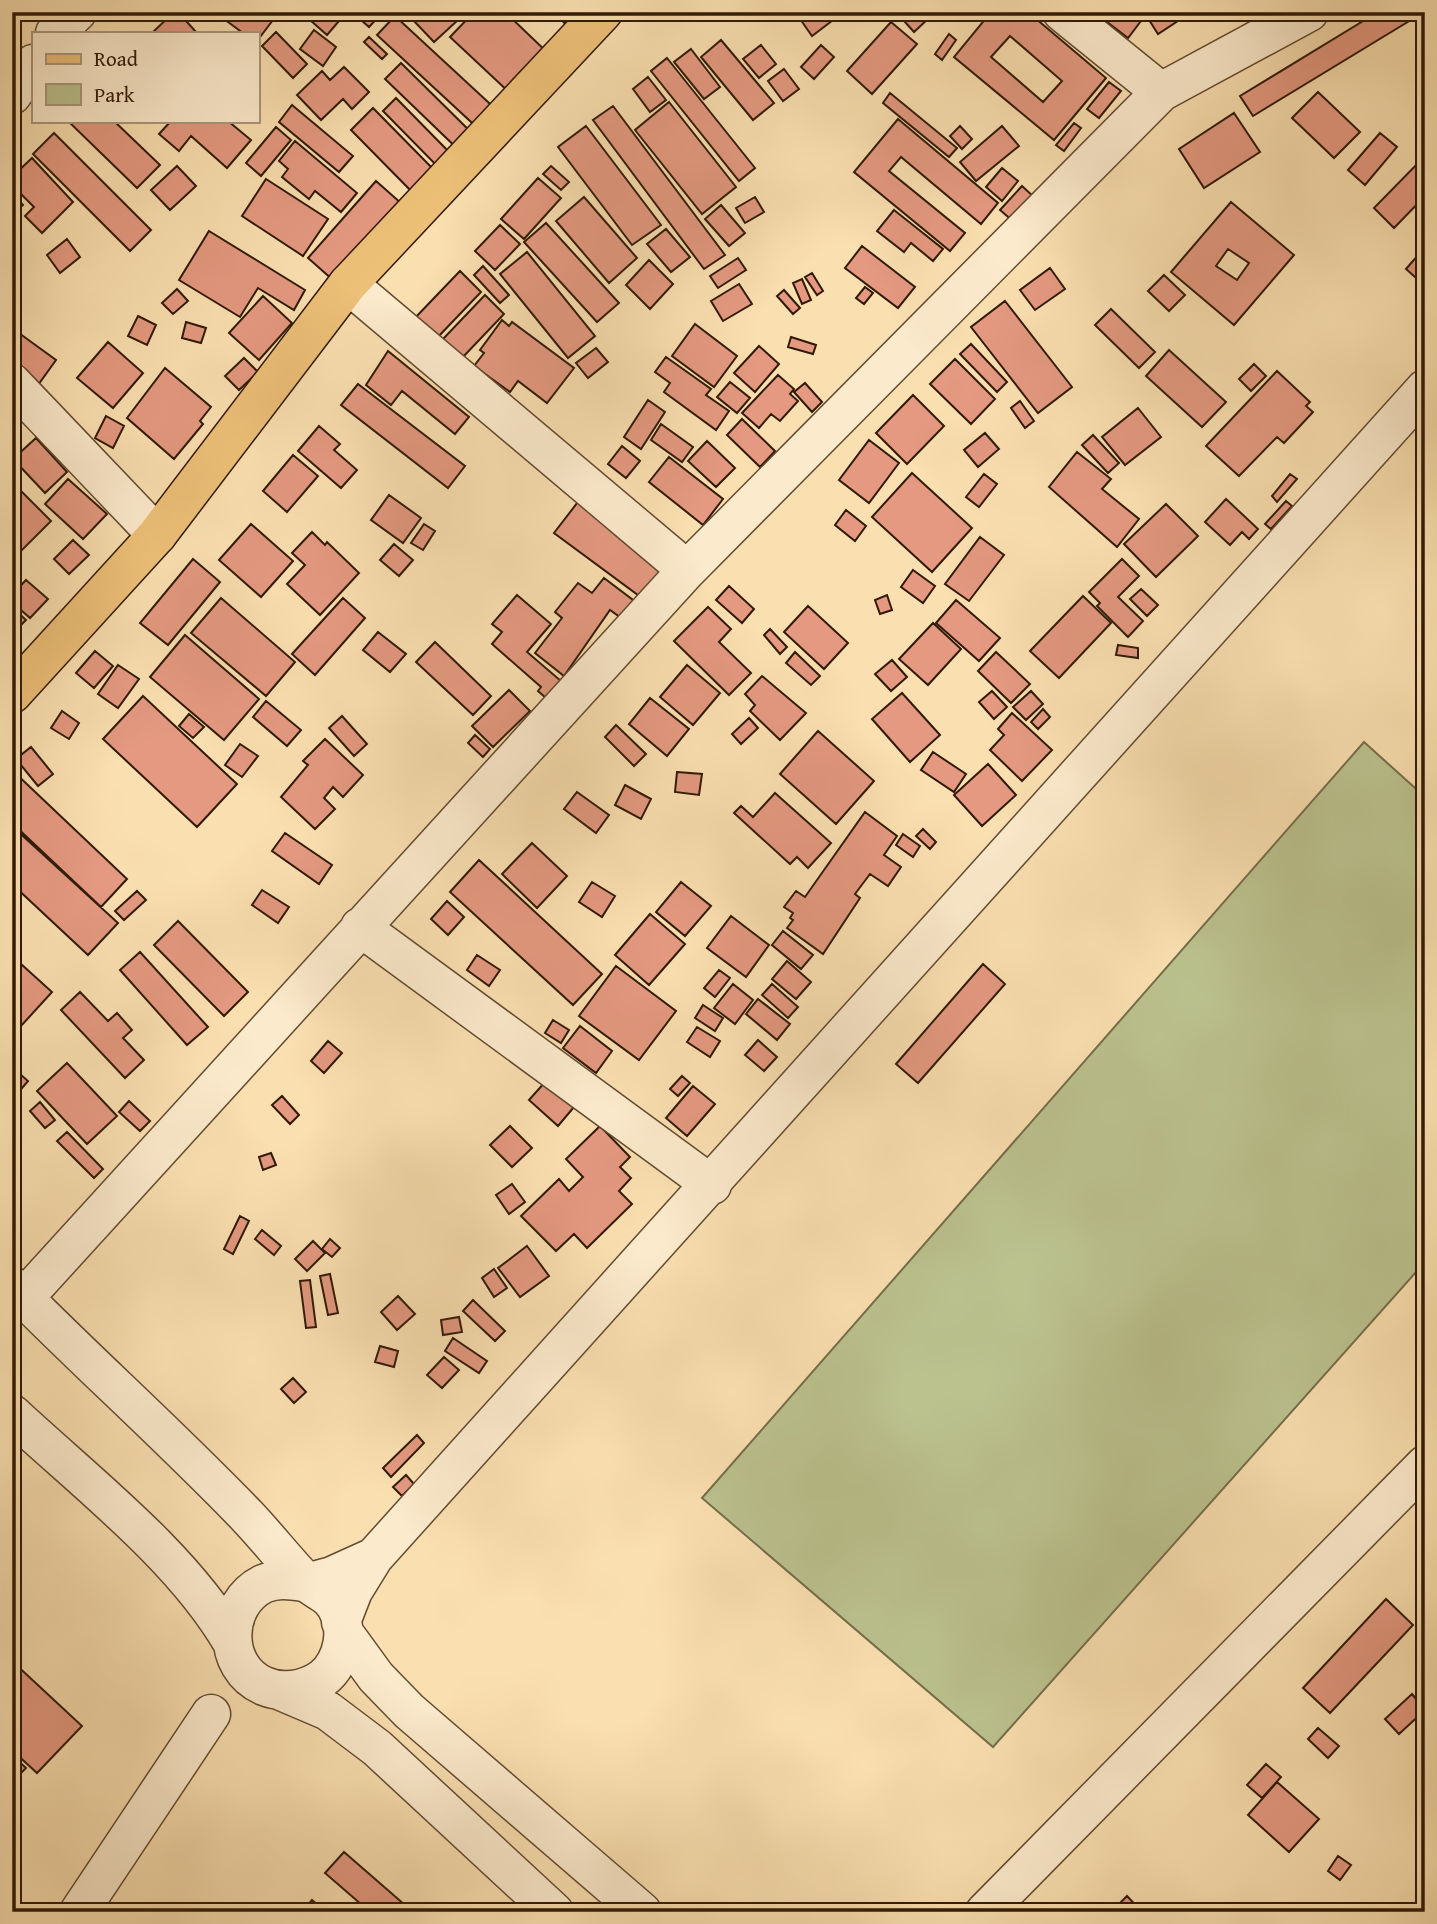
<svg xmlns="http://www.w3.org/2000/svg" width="1437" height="1924" font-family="'Gentium Book Plus',serif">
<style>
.green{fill:#bbc28e;stroke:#766e4a;stroke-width:2}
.building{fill:#e49980;stroke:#301a06;stroke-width:2;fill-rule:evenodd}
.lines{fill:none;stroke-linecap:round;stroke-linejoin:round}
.minor-casing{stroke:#624b30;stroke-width:41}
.major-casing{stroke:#301a06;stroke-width:41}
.minor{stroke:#fceacc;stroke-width:38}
.major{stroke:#edc078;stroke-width:38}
</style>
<rect width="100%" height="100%" fill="#fadfb0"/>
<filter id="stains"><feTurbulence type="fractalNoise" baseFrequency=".00286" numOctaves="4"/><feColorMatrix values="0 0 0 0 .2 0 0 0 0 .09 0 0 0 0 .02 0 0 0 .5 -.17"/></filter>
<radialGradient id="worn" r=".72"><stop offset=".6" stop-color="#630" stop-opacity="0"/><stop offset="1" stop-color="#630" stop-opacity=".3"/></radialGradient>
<path class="green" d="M1364 742 1425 797V1262L993 1747 702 1498Z"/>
<path class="building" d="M174 12H178L197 33H152Z
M229 12H279L257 41V33H243L224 19Z
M301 12H343L345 14 327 35Z
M352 12H381L382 13 369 27Z
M421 12H450L458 20 434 42 413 20Z
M474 12H505L550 55 512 95 450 37Z
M554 12H591L572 31Z
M803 12H834L837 17 812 36 798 16Z
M896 12H923L929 18 914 32Z
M991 12H1028L1106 78 1054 140 954 57ZM1010 36 1062 81 1043 102 991 57Z
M1094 12H1138L1144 17 1128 38Z
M1144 12H1185L1187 15 1158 34Z
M1378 12H1424L1253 116 1240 96Z
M395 16 501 114 483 133 377 35Z
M891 22 917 44 872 94 847 71Z
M314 30 336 47 323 66 300 49Z
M276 32 307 64 293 78 262 46Z
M949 34 956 40 942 60 935 54Z
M369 37 387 54 382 59 364 42Z
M721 40 774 103 753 120 701 57Z
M761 45 776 64 759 78 743 59Z
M821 45 834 57 814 79 801 67Z
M691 49 720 87 704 99 674 62Z
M667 58 755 168 739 181 651 71Z
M401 63 479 140 464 155 385 79Z
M344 67 369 92 352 109 343 99 321 120 297 95 322 71 330 80Z
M784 69 799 89 783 101 768 81Z
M648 77 666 100 650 112 633 89Z
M1109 82 1121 91 1099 118 1087 109Z
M1318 92 1360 132 1334 158 1292 118Z
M890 93 957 148 949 157 883 103Z
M396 98 452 155 438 167 383 111Z
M669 102 736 187 702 214 635 130Z
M292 105 353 156 339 172 279 122Z
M613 106 725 255 704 269 593 120Z
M373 108 440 176 418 198 351 130Z
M1234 113 1260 152 1204 188 1179 149Z
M898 119 998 203 981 224 901 157 889 171 965 233 950 251 854 172Z
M114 121 160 165 137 188 69 122Z
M171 121H228L251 140 227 168 191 136 179 151 159 134Z
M1074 123 1081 128 1064 151 1056 145Z
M586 126 661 225 632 245 558 147Z
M960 126 972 139 962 149 950 136Z
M1002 126 1019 146 976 181 960 162Z
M276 127 291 140 261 176 246 163Z
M54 133 151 230 130 251 33 154Z
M1380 133 1397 147 1365 185 1348 170Z
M295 141 357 193 341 212 315 191 309 199 282 177 288 169 279 161Z
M1425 156V196L1394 228 1374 208Z
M32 158 73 202 42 233 25 216 34 207 12 185V177Z
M177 166 196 186 170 210 151 190Z
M551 166 569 182 561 190 543 174Z
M1002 168 1018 181 1002 201 986 187Z
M538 178 561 198 524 239 501 219Z
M266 179 328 219 303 256 242 216Z
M376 181 402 204 333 280 308 258Z
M1022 186 1035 198 1014 222 1000 210Z
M12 193 23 205 12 215Z
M584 197 637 258 609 283 556 221Z
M755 197 764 212 745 223 736 208Z
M1231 202 1294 255 1234 325 1171 272ZM1228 249 1249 263 1237 280 1216 266Z
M721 205 745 233 729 246 705 219Z
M894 210 943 249 933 261 911 243 904 252 877 231Z
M546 223 619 303 597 322 524 242Z
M500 225 520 244 495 270 475 251Z
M666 229 690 257 671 272 647 244Z
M209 231 305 290 294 310 258 288 240 317 179 280Z
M67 239 80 257 60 273 47 255Z
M862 246 915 287 898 308 845 268Z
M1425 247V286L1406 269Z
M527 252 595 336 568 358 500 274Z
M738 258 746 270 718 288 710 276Z
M649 260 673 284 650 309 626 285Z
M483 266 509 295 500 303 474 275Z
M1050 268 1065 289 1035 310 1020 290Z
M460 271 481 292 436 339 414 319Z
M812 273 823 291 817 295 805 277Z
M1164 275 1185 295 1169 311 1148 291Z
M802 279 811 300 802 304 793 283Z
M739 284 752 304 723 321 711 301Z
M865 287 873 293 864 304 856 298Z
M177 289 188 301 173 314 162 303Z
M784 290 800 308 793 314 777 296Z
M485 295 504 314 462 358 443 339Z
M263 296 292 323 259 360 229 333Z
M1005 301 1072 387 1038 413 971 327Z
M1111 309 1155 352 1139 368 1095 325Z
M138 316 156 325 147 345 128 336Z
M502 320 509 326 512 322 574 368 547 403 518 381 510 392 474 366 484 353 480 350Z
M186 322 206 328 201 343 182 338Z
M695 324 737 356 714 387 672 356Z
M12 328 56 360 38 385 12 367Z
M791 337 816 345 813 354 788 347Z
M108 342 143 373 113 408 77 378Z
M971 344 1007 382 997 392 960 354Z
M759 346 779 364 755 392 734 373Z
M596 348 608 362 588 378 576 363Z
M1169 350 1226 402 1202 427 1146 376Z
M388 351 469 417 455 434 402 391 391 405 366 385Z
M666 357 711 389 706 395 729 411 716 430 664 392 670 383 655 372Z
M244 358 258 372 239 390 225 376Z
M955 359 995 399 971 424 930 384Z
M1254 364 1266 376 1251 391 1239 379Z
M165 368 211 407 200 421 203 424 174 459 127 418Z
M1277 371 1310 402 1306 406 1313 412 1284 443 1277 437 1239 476 1206 446Z
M778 375 794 389 790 394 798 401 780 421 771 414 759 428 742 413Z
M730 382 750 398 737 413 717 397Z
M805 383 822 402 812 412 794 392Z
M358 384 465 466 448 488 341 405Z
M913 395 944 426 907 464 876 433Z
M648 400 665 412 641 449 624 437Z
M1020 401 1034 421 1025 428 1011 408Z
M1138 408 1161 437 1125 465 1102 437Z
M106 416 124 426 113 448 95 438Z
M742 419 775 451 760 467 727 435Z
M661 424 693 447 682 462 651 440Z
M319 426 340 444 334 450 357 470 341 488 298 451Z
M985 433 999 449 978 467 964 450Z
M1093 435 1119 463 1108 473 1082 445Z
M36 438 67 472 45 493 13 459Z
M869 440 899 463 869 503 839 480Z
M707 441 735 468 716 487 688 461Z
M622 446 640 461 626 478 608 464Z
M1077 452 1111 479 1102 489 1139 519 1117 547 1049 487Z
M293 455 318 476 287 512 263 491Z
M669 457 723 499 703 525 649 482Z
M912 473 972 528 932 572 872 517Z
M984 474 997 484 979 507 966 497Z
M1290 474 1297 479 1277 502 1272 496Z
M68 479 107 514 83 539 45 504Z
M12 482 51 521 18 554 12 549Z
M389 495 421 518 403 543 371 520Z
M581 498 668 563 642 598 554 533Z
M1226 499 1258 529 1249 539 1242 532 1230 545 1205 522Z
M1286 501 1292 506 1271 529 1265 524Z
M1166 504 1198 536 1156 577 1124 544Z
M846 510 866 526 855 541 835 525Z
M251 524 293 561 261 597 219 560Z
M424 524 435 531 423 550 411 543Z
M312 532 325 545 327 542 359 573 320 615 287 584 305 565 292 553Z
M980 537 1004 555 969 601 945 584Z
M73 540 89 555 69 574 54 559Z
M394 544 413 560 399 576 380 560Z
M193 559 220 582 168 645 140 623Z
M1122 559 1139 576 1118 597 1143 621 1128 637 1097 606 1100 603 1089 592Z
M913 570 935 586 923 603 901 587Z
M604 578 637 603 624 620 610 610 564 676 535 653 562 618 555 612 578 583 592 593Z
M26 580 48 599 30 618 12 602V595Z
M729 586 754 609 742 623 716 600Z
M1141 589 1158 605 1147 616 1130 599Z
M517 595 551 624 527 652 568 687 553 704 538 691 541 687 492 644 502 632 492 624Z
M887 595 892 610 880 614 875 600Z
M1083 596 1111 623 1059 678 1030 651Z
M221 598 295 662 266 696 191 633Z
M343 598 365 618 315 675 292 654Z
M956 600 1000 638 979 661 936 623Z
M808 606 848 643 824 669 784 632Z
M12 607 26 620 12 634Z
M708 607 731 629 719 642 751 673 729 695 674 641Z
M933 623 961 649 928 685 899 659Z
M770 629 787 647 780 654 764 635Z
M378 632 406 654 390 672 363 650Z
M185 635 259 699 224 740 150 677Z
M435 642 491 696 473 715 416 662Z
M1118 645 1138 648V658L1116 655Z
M95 651 113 666 94 688 76 673Z
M795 652 820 676 811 685 786 663Z
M996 652 1030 684 1011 703 978 671Z
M892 660 907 677 891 691 875 674Z
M118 665 139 679 118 708 98 694Z
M687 665 720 693 693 725 660 697Z
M762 676 806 713 780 740 750 711 755 705 745 694Z
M509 690 530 711 493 747 472 726Z
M992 691 1007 707 994 719 979 702Z
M1031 691 1043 704 1026 720 1013 707Z
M902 693 940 735 910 762 872 719Z
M143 696 237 784 197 827 103 739Z
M650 698 689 729 667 756 629 724Z
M266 701 301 730 287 746 253 717Z
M1043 709 1050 717 1038 729 1031 722Z
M62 711 79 723 69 739 51 728Z
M1012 713 1052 750 1022 781 990 750 1004 735 998 729Z
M189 714 204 727 193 738 179 726Z
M342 716 367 744 354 756 329 728Z
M749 718 758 728 741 744 732 734Z
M616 725 646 754 634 766 605 737Z
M818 731 874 781 836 824 780 774Z
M475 735 490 749 483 757 468 743Z
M325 739 363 775 343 797 333 787 324 798 335 809 315 829 281 797 308 765 303 761Z
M240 744 258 756 242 777 225 765Z
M31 747 53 774 38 786 16 759Z
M933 752 966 774 954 792 921 770Z
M988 764 1016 795 982 826 954 795Z
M12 770 127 879 101 907 12 823Z
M677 772 702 774 699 795 675 792Z
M625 785 651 799 641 819 615 805Z
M577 792 609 815 596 833 564 809Z
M775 793 831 843 808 868 797 857 790 864 734 813 741 806 753 817Z
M865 812 897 836 884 855 901 867 888 886 870 874 855 894 860 898 823 954 787 928 793 920 790 918 793 913 784 907 796 891 805 897Z
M12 826 118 923 88 955 12 884Z
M923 829 936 842 930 849 916 836Z
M285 833 332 865 319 884 272 851Z
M903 834 920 846 913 857 896 845Z
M532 843 567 876 537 908 502 874Z
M479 860 602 974 573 1005 450 892Z
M592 882 615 896 602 917 579 902Z
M681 882 711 906 685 936 656 912Z
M262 890 289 907 278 923 252 905Z
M137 891 146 900 124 920 115 911Z
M447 901 464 917 448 935 431 919Z
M650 914 685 944 649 985 615 955Z
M731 916 769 945 746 977 707 948Z
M178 921 248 992 224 1016 154 945Z
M783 931 813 955 801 969 772 945Z
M140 952 208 1027 187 1045 120 970Z
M477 955 500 970 489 986 467 970Z
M787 961 811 982 796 999 772 979Z
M21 964 52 992 21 1026 12 1019V974Z
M983 964 1005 984 918 1083 896 1064Z
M616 966 676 1011 639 1060 579 1016Z
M719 970 730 978 715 997 704 988Z
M733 984 753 1000 735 1024 714 1008Z
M772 984 798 1007 788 1018 762 995Z
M80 992 108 1021 117 1013 132 1030 123 1038 144 1060 125 1078 61 1010Z
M758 999 790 1024 777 1040 746 1014Z
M703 1005 723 1018 715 1031 695 1018Z
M553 1020 569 1030 561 1043 545 1033Z
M580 1026 612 1051 596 1073 563 1048Z
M697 1027 720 1041 710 1057 687 1042Z
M758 1040 777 1057 764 1071 745 1055Z
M328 1041 342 1053 324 1073 311 1061Z
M67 1063 117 1116 87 1144 37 1091Z
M12 1067 28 1081 12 1100Z
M682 1076 690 1083 678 1096 670 1089Z
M546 1081 574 1107 558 1126 529 1100Z
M693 1086 715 1104 687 1136 666 1118Z
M282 1096 299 1115 290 1124 272 1105Z
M129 1101 150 1121 140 1131 119 1112Z
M40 1102 55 1120 45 1128 30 1111Z
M510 1126 532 1148 512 1167 490 1145Z
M600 1126 630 1157 620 1167 631 1178 619 1191 632 1204 587 1248 574 1234 556 1251 521 1216 559 1179 569 1191 583 1177 566 1159Z
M67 1132 103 1169 94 1178 57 1141Z
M271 1153 276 1165 263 1170 259 1157Z
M512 1184 525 1202 509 1214 496 1195Z
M240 1216 249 1221 233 1254 224 1249Z
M262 1230 281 1246 274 1255 255 1239Z
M330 1239 340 1248 332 1257 322 1249Z
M313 1241 325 1253 307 1271 295 1259Z
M527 1246 549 1276 520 1297 498 1268Z
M494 1269 507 1288 494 1297 482 1278Z
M330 1274 338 1313 328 1315 320 1276Z
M310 1280 316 1327 306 1328 300 1281Z
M398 1296 415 1314 397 1330 381 1312Z
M473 1300 505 1331 495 1341 463 1311Z
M459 1317 462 1332 443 1335 441 1320Z
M453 1338 487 1361 479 1373 445 1351Z
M380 1346 398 1351 394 1367 375 1362Z
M444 1357 459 1370 442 1388 427 1375Z
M293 1378 306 1392 294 1403 281 1389Z
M417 1435 424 1443 391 1477 383 1468Z
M406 1475 414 1484 402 1496 393 1487Z
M1386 1599 1413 1625 1330 1713 1303 1688Z
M12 1661 82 1726 37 1773 12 1750Z
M1412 1694 1425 1710 1399 1734 1385 1719Z
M1318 1728 1339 1746 1328 1758 1308 1739Z
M12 1755 26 1768 12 1782Z
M1266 1764 1281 1777 1262 1798 1247 1785Z
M1277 1782 1319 1819 1289 1852 1248 1815Z
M344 1852 413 1912H370L325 1873Z
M1338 1856 1351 1865 1340 1880 1328 1871Z
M1127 1896 1142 1912H1111Z
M312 1900 326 1912H302Z"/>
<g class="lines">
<g class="minor-casing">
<path id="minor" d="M1062 12 1161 92
M55 33 77 12
M12 95 33 64
M348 284 687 570
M12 383 157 535
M360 927 712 1185
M12 1286C89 1364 171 1437 247 1516 266 1536 284 1559 303 1579 315 1592 332 1592 340 1615 349 1639 339 1671 315 1683 299 1691 281 1693 264 1686 221 1667 223 1604 263 1584 277 1578 290 1580 305 1582
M24 1298 687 570 1161 92 1309 12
M12 1414C85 1482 182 1556 232 1642
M374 1557 1425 389
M306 1583 332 1576 374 1557 353 1591 341 1622
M344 1633 376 1677 409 1711 642 1912
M281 1691 328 1711 377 1748 554 1912
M79 1912 211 1714
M985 1912 1425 1465"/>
</g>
<g class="major-casing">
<path id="major" d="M12 694 157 535 348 284 603 12"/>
</g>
<use href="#minor" class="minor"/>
<use href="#major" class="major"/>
</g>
<rect width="1437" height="1924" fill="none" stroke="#fadfb0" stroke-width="42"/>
<rect x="14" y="14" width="1409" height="1896" fill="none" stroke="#301a06" stroke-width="3.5"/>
<rect x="21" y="21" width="1395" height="1882" fill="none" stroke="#301a06" stroke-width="2"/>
<rect x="32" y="32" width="228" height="91" fill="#fceacc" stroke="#aa977d" stroke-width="2"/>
<rect x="46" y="54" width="35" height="10" fill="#edc078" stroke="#aa977d" stroke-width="2"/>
<text x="94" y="66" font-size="21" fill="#301a06">Road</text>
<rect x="46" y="84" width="35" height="21" fill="#bbc28e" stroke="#aa977d" stroke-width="2"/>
<text x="94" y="102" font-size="21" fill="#301a06">Park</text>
<rect width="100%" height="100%" filter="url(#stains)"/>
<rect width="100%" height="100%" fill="url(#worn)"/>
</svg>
